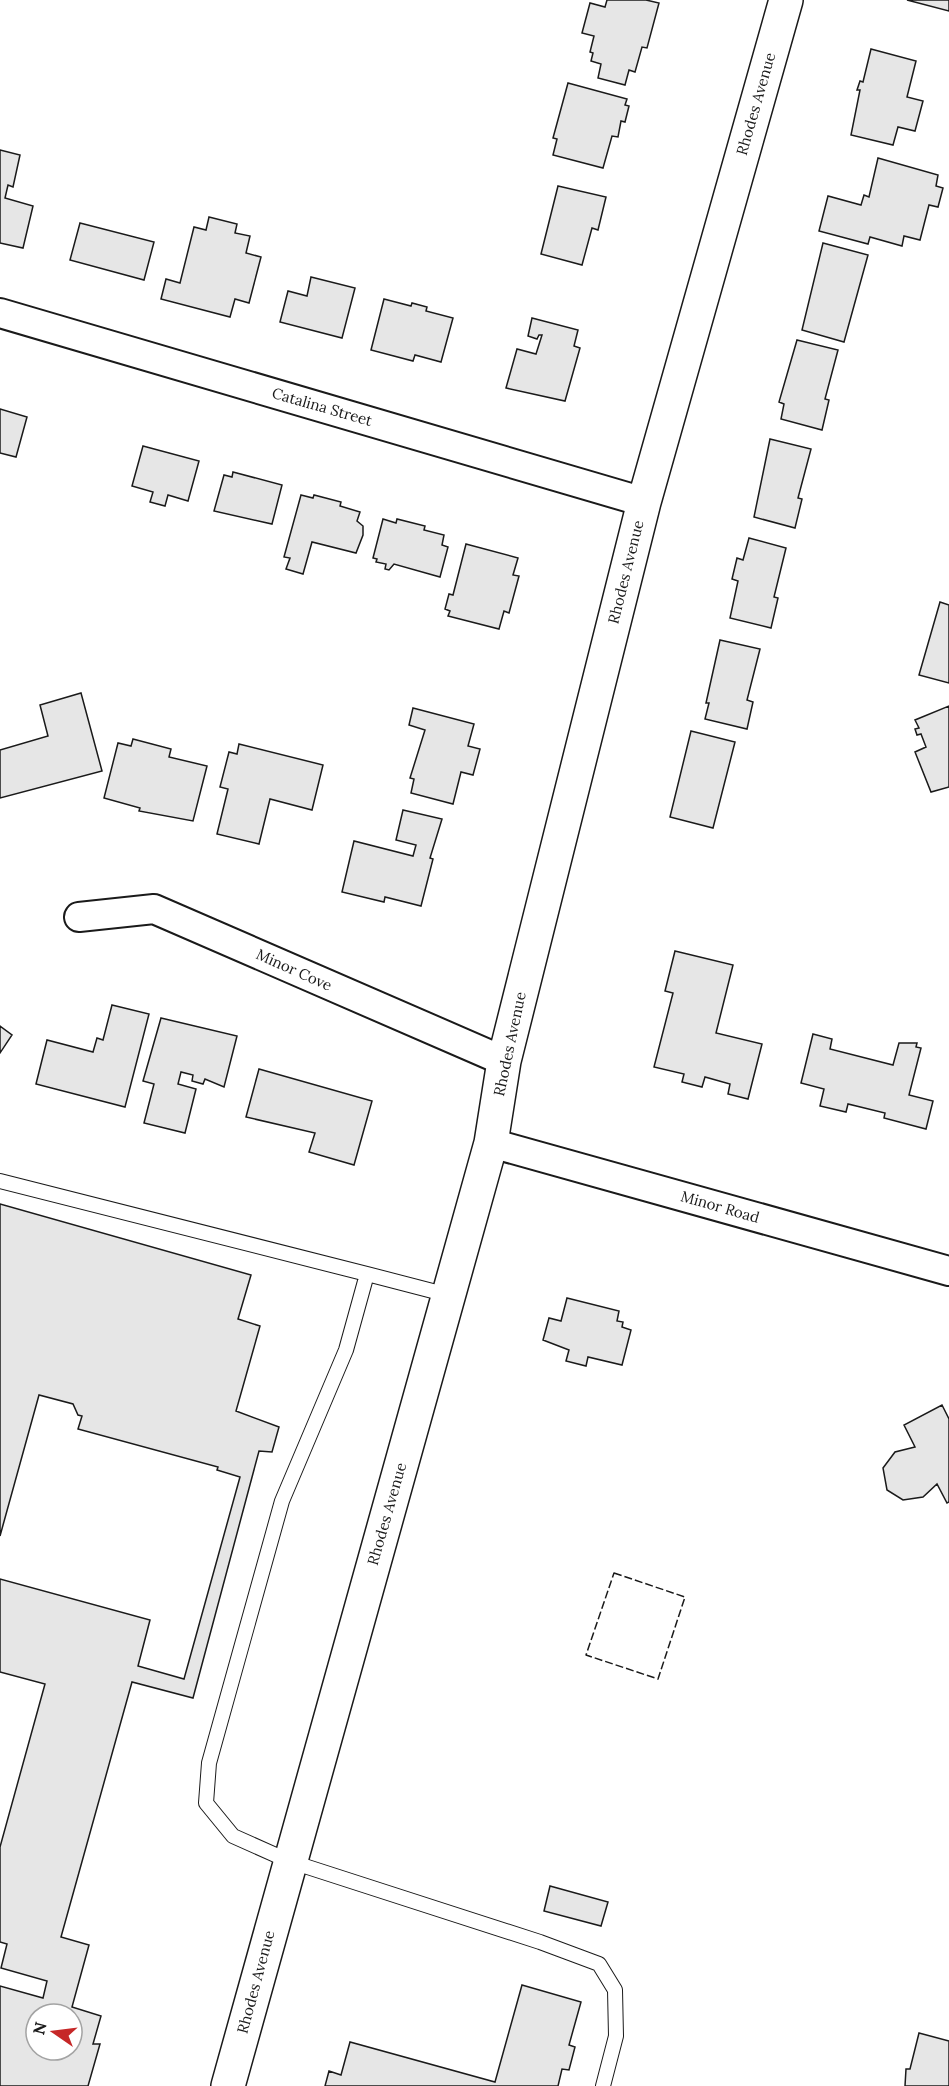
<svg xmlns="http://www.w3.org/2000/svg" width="949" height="2086" font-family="Lora,serif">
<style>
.building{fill:#e6e6e6;stroke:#1a1a1a;stroke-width:1.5;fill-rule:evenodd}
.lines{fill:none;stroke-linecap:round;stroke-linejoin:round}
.service-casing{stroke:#1a1a1a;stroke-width:16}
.minor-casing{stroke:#1a1a1a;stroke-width:32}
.secondary-casing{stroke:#1a1a1a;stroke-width:36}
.service{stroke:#fff;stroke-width:14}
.minor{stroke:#fff;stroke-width:28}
.secondary{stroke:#fff;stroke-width:33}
.fence{stroke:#1a1a1a;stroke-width:1.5;stroke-dasharray:8 3;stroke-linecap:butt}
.labels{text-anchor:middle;stroke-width:4.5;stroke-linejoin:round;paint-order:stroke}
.street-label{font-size:15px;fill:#1a1a1a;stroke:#fff}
</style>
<rect width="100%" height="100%" fill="#fff"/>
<path class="building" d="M607 0H646L659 3 647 48 642 47 635 72 629 70 625 85 598 78 601 64 591 61 593 53 590 52 594 36 582 33 590 3 605 7Z
M907 0H949V11Z
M871 49 916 61 907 97 923 101 915 131 898 127 893 145 851 135 860 90H857L860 81 863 82Z
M568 83 627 99 625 105 629 106 625 122 621 121 618 137 612 136 603 168 553 155 557 139 553 138Z
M0 150 20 155 13 187 8 185 5 198 33 206 23 248 0 243Z
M878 158 938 175 936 186 943 188 938 207 929 205 920 240 904 236 902 246 870 237 868 244 819 231 828 196 861 205 864 195 869 197Z
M558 186 606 197 598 230 592 228 582 265 541 254Z
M209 217 237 224 235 233 250 236 246 253 261 257 249 303 235 299 230 317 161 299 166 279 180 283 194 227 206 230Z
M80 223 154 242 144 280 70 260Z
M823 243 868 255 844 342 802 330Z
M311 277 355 288 342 338 280 322 288 291 307 296Z
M384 299 411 306 412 303 427 307 426 311 453 318 441 362 415 355 413 361 371 350Z
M532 318 578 330 574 346 580 348 565 401 506 388 517 349 536 354 542 335H539L537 339 528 336Z
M797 340 838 350 825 399 829 400 822 430 781 419 784 404 779 402Z
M0 409 27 417 16 457 0 453Z
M770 439 811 449 798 498 802 499 795 528 754 517Z
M143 446 199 461 188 501 168 495 165 506 150 502 153 492 132 486Z
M233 472 282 485 272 524 214 511 224 475 232 477Z
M301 495 313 498 314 495 341 502 340 506 360 512 357 521 363 526V535L356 553 312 542 303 574 286 569 290 558 284 557Z
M383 519 396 523 397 519 425 526 424 530 444 535 442 545 448 547 440 577 394 564 389 570 385 569 386 564 376 562 377 559 373 558Z
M749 538 786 548 774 597 778 598 771 628 730 618 738 581 732 579 737 558 743 560Z
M466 544 518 558 513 575 519 576 509 613 504 611 499 629 448 616 450 611 445 609 449 594 453 595Z
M940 602 949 605V683L919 675Z
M720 640 760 649 747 700 753 702 747 729 705 719 709 703H706Z
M81 693 102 771 0 798V750L48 736 40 705Z
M949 706V787L931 792 915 752 926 747 921 734 917 735 915 729 919 728 915 720Z
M413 708 474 724 468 746 480 749 473 775 461 772 453 804 411 793 414 779 410 778 425 730 409 725Z
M691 731 735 742 713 828 670 817Z
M133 739 171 749 169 757 207 766 193 821 139 811 140 808 104 798 118 743 131 746Z
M239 744 323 765 312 810 270 799 259 844 217 834 228 789 220 787 229 752 237 754Z
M403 810 442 819 430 858 433 859 421 906 385 897 384 902 342 892 354 841 413 856 416 845 396 840Z
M675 951 733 965 716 1033 762 1044 748 1099 728 1094 730 1084 705 1077 702 1087 682 1082 684 1074 654 1067 673 993 665 991Z
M112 1005 149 1014 125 1107 36 1084 47 1040 93 1052 97 1038 103 1040Z
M161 1018 237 1036 224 1087 205 1079 203 1084 192 1081 193 1075 181 1072 178 1084 196 1089 185 1133 144 1123 154 1084 143 1081Z
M0 1026 12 1035 0 1053Z
M813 1034 832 1039 830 1049 893 1065 899 1043H917L916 1047 921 1048 909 1095 933 1101 926 1129 884 1118 885 1113 848 1104 846 1112 820 1106 824 1089 801 1083Z
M259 1069 372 1101 354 1165 309 1152 315 1133 246 1117Z
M0 1204 251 1275 238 1319 260 1326 236 1411 279 1427 272 1452 259 1451 193 1698 132 1682 61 1937 89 1945 72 2007 101 2016 93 2044H100L88 2086H0V1986L43 1998 47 1981 1 1968 7 1944 0 1942V1847L45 1684 0 1672V1579L150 1620 138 1666 184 1679 240 1477 217 1470 218 1467 78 1429 82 1416 78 1415 73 1404 39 1395 0 1536ZM36 2014H72V2050H36Z
M567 1298 619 1311 617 1321 623 1322 622 1327 631 1330 622 1365 588 1357 586 1366 566 1361 569 1350 543 1340 549 1318 561 1321Z
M942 1405 949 1419V1502L947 1503 937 1484 923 1497 903 1500 887 1490 883 1468 895 1452 915 1447 904 1425Z
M550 1886 608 1902 601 1926 544 1911Z
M522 1985 581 2002 569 2045 575 2047 569 2070 562 2069 558 2086H325L329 2071 341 2075 350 2042 495 2082Z
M919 2033 949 2041V2086H905L906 2069H910Z"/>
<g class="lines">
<g class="service-casing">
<path id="service" d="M0 1181 367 1274 346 1350 282 1501 209 1763 206 1803 233 1836 289 1861 540 1942 599 1964 615 1990 616 2036 603 2086
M367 1274 448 1295"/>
</g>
<g class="minor-casing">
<path id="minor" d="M0 313 644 502
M79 917 154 909 504 1061
M491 1143 949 1271"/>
</g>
<g class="secondary-casing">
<path id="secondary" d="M228 2086 491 1143 504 1061 644 502 786 0"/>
</g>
<use href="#service" class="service"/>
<use href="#minor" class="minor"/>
<use href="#secondary" class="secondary"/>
<path class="fence" d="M614 1573 685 1597 658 1679 586 1655Z"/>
</g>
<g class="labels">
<g class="street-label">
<text transform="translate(756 104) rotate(-74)" y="5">Rhodes Avenue</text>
<text transform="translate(322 407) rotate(16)" y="5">Catalina Street</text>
<text transform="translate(626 572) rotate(-76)" y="5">Rhodes Avenue</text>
<text transform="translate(294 970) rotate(24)" y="5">Minor Cove</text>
<text transform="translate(510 1044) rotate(-78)" y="5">Rhodes Avenue</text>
<text transform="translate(720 1207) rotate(16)" y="5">Minor Road</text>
<text transform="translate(387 1514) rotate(-74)" y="5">Rhodes Avenue</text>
<text transform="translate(256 1982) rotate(-75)" y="5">Rhodes Avenue</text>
</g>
</g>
<g transform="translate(54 2032) rotate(284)"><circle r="28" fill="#ffffff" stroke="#a3a3a3" stroke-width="1.5"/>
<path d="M0-4.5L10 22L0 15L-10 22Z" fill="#c62828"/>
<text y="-9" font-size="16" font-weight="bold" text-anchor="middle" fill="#1a1a1a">N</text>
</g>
</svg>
